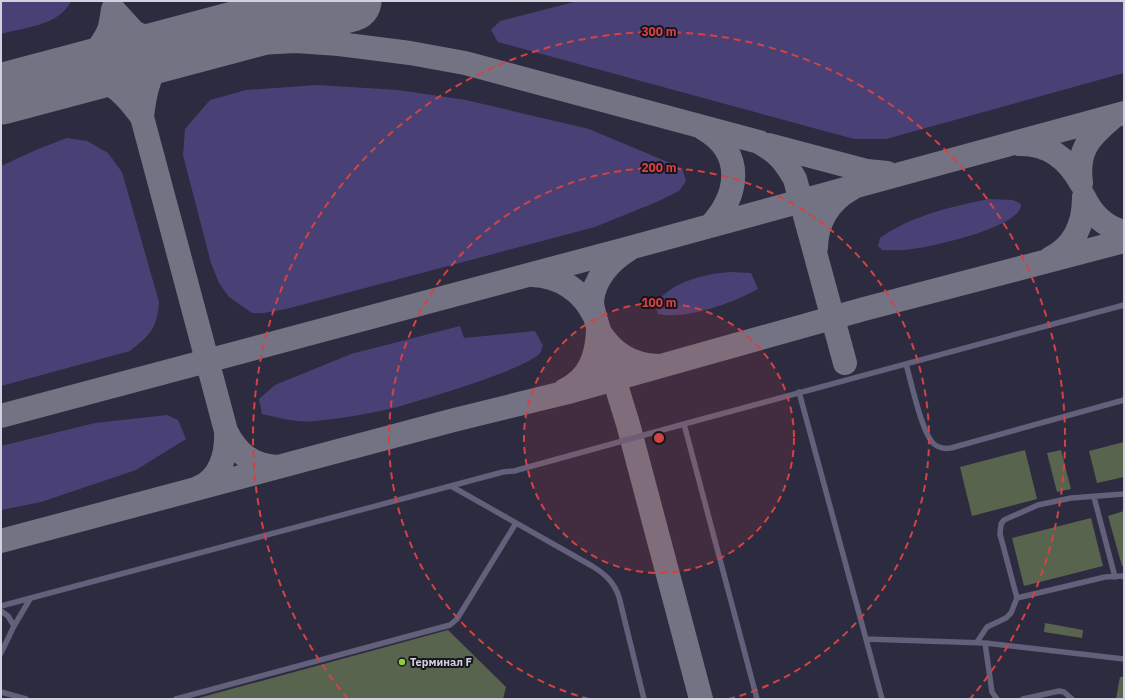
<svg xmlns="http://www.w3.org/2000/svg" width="1125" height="700" font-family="'IBM Plex Sans',sans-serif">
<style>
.green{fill:#494175}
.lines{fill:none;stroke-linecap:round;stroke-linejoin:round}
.taxiway{stroke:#747384;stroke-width:24}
.runway{stroke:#747384;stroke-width:61}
.building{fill:#59644f}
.lane{stroke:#62607a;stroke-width:5.5}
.ring{fill:none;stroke:#d54243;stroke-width:2;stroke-dasharray:7 5}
.poi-dot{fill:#90cd41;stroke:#16151e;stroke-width:1.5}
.labels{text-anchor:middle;stroke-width:4;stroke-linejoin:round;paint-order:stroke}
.poi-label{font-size:11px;font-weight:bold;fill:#d2d2de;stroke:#16151e;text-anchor:start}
.centre{fill:#d54243;stroke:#16151e;stroke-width:2}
.ring-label{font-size:12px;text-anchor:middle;font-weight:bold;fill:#d54243;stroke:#16151e;stroke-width:4;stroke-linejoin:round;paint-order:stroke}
</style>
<rect width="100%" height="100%" fill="#2d2b3f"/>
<path class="green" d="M1 1H71C59 26 25 27 1 34Z
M578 1H1124V73L886 139H854L498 42 491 30 500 21Z
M317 85 398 90 466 100 589 129 682 168 686 181 679 191 659 201 595 227 286 309 264 313H252L229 297 219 283 211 263 183 155 185 129 210 100 246 90Z
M67 138 87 141 108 153 122 172 159 302C157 329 150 335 130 351L1 386V166L38 149Z
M989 199 1013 200 1021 204C1023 227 931 247 912 249 902 251 892 250 882 250L878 246 880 238C913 215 950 207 989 199Z
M731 272 751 273 758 289C732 303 688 320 658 314L655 304C673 281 704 274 731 272Z
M460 326 464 338 535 331 543 346C542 346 541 351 541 352 529 369 421 400 397 407 374 413 339 419 316 421 298 423 279 418 262 414L259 399 275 385 351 354Z
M167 415 178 420 186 439 136 470 41 502 1 510V446L95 423Z"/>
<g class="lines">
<path class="taxiway" d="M124 58 142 117 226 431
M68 77C78 78 89 77 99 80 118 85 131 102 142 117 144 98 148 72 163 58 169 53 178 49 185 45
M1 112C41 91 89 75 109 30 111 24 112 16 113 9L134 32 151 40 168 45H221L296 41 339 44 410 53 465 63 759 142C778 153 784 160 795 179L845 363
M704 129C745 153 739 195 710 226
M1019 144C1048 143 1068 159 1081 183 1077 151 1088 138 1112 118
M769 145 867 171 887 173
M816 248C816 223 829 201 851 189
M1051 258C1075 246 1084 223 1084 197 1092 214 1105 227 1124 232
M532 275C560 276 583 291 595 317L628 424 701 699
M595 317C594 312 592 306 592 301 594 279 610 261 628 250
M565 390C590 378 597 356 598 330 613 353 630 365 658 366
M1 416 633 247 1124 113
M198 488C221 479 227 453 226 431 237 453 252 466 278 467
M1 541 454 420 572 391 864 309 1124 241"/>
<path class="runway" d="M1 94 351 1"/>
</g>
<path class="building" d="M1124 442V477L1097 483 1089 451Z
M1025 450 1037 499 972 516 960 467Z
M1061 450 1071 489 1057 492 1047 453Z
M1124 511V566H1122L1108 516Z
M1091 518 1103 566 1024 586 1012 538Z
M1045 623 1083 630 1082 638 1044 632Z
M448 630 506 687 503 699H195Z
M1120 677H1124V699H1116Z"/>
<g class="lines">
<path class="lane" d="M906 364C911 381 922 434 934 444 939 448 945 449 951 448L1124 400
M799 392 866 639
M684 424 1124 305
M451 486 592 566C605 574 614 582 619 597L644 699
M1094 497 1115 577
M1017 598 1105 577 1124 576
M1 606 503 472 514 471 684 424 757 699
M1 611 8 616 14 626
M977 642 987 627 1006 618 1011 613 1017 598 1000 534 1001 524 1004 520 1038 505 1071 498 1124 494
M985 643 992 692 997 699
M1 653 14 626 30 599
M1 692 26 699
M176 699 450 625 457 619 516 523
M882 699 866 639 985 643 1124 659
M1023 699 1059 691 1064 692 1072 699"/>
</g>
<circle cx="659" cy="438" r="135" fill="#d54243" fill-opacity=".12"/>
<g class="ring">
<circle cx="659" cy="438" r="135"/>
<path d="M589 699A270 270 0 1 1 729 699"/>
<path d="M348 699A406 406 0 1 1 970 699"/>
</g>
<circle class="poi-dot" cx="402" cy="662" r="4"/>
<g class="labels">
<g class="poi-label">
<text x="410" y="666">Терминал F</text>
</g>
</g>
<circle cx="659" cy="438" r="6" class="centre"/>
<g class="ring-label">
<text x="659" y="36">300 m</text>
<text x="659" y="172">200 m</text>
<text x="659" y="307">100 m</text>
</g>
<rect width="1125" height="700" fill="none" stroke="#d2d2de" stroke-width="4"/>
</svg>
